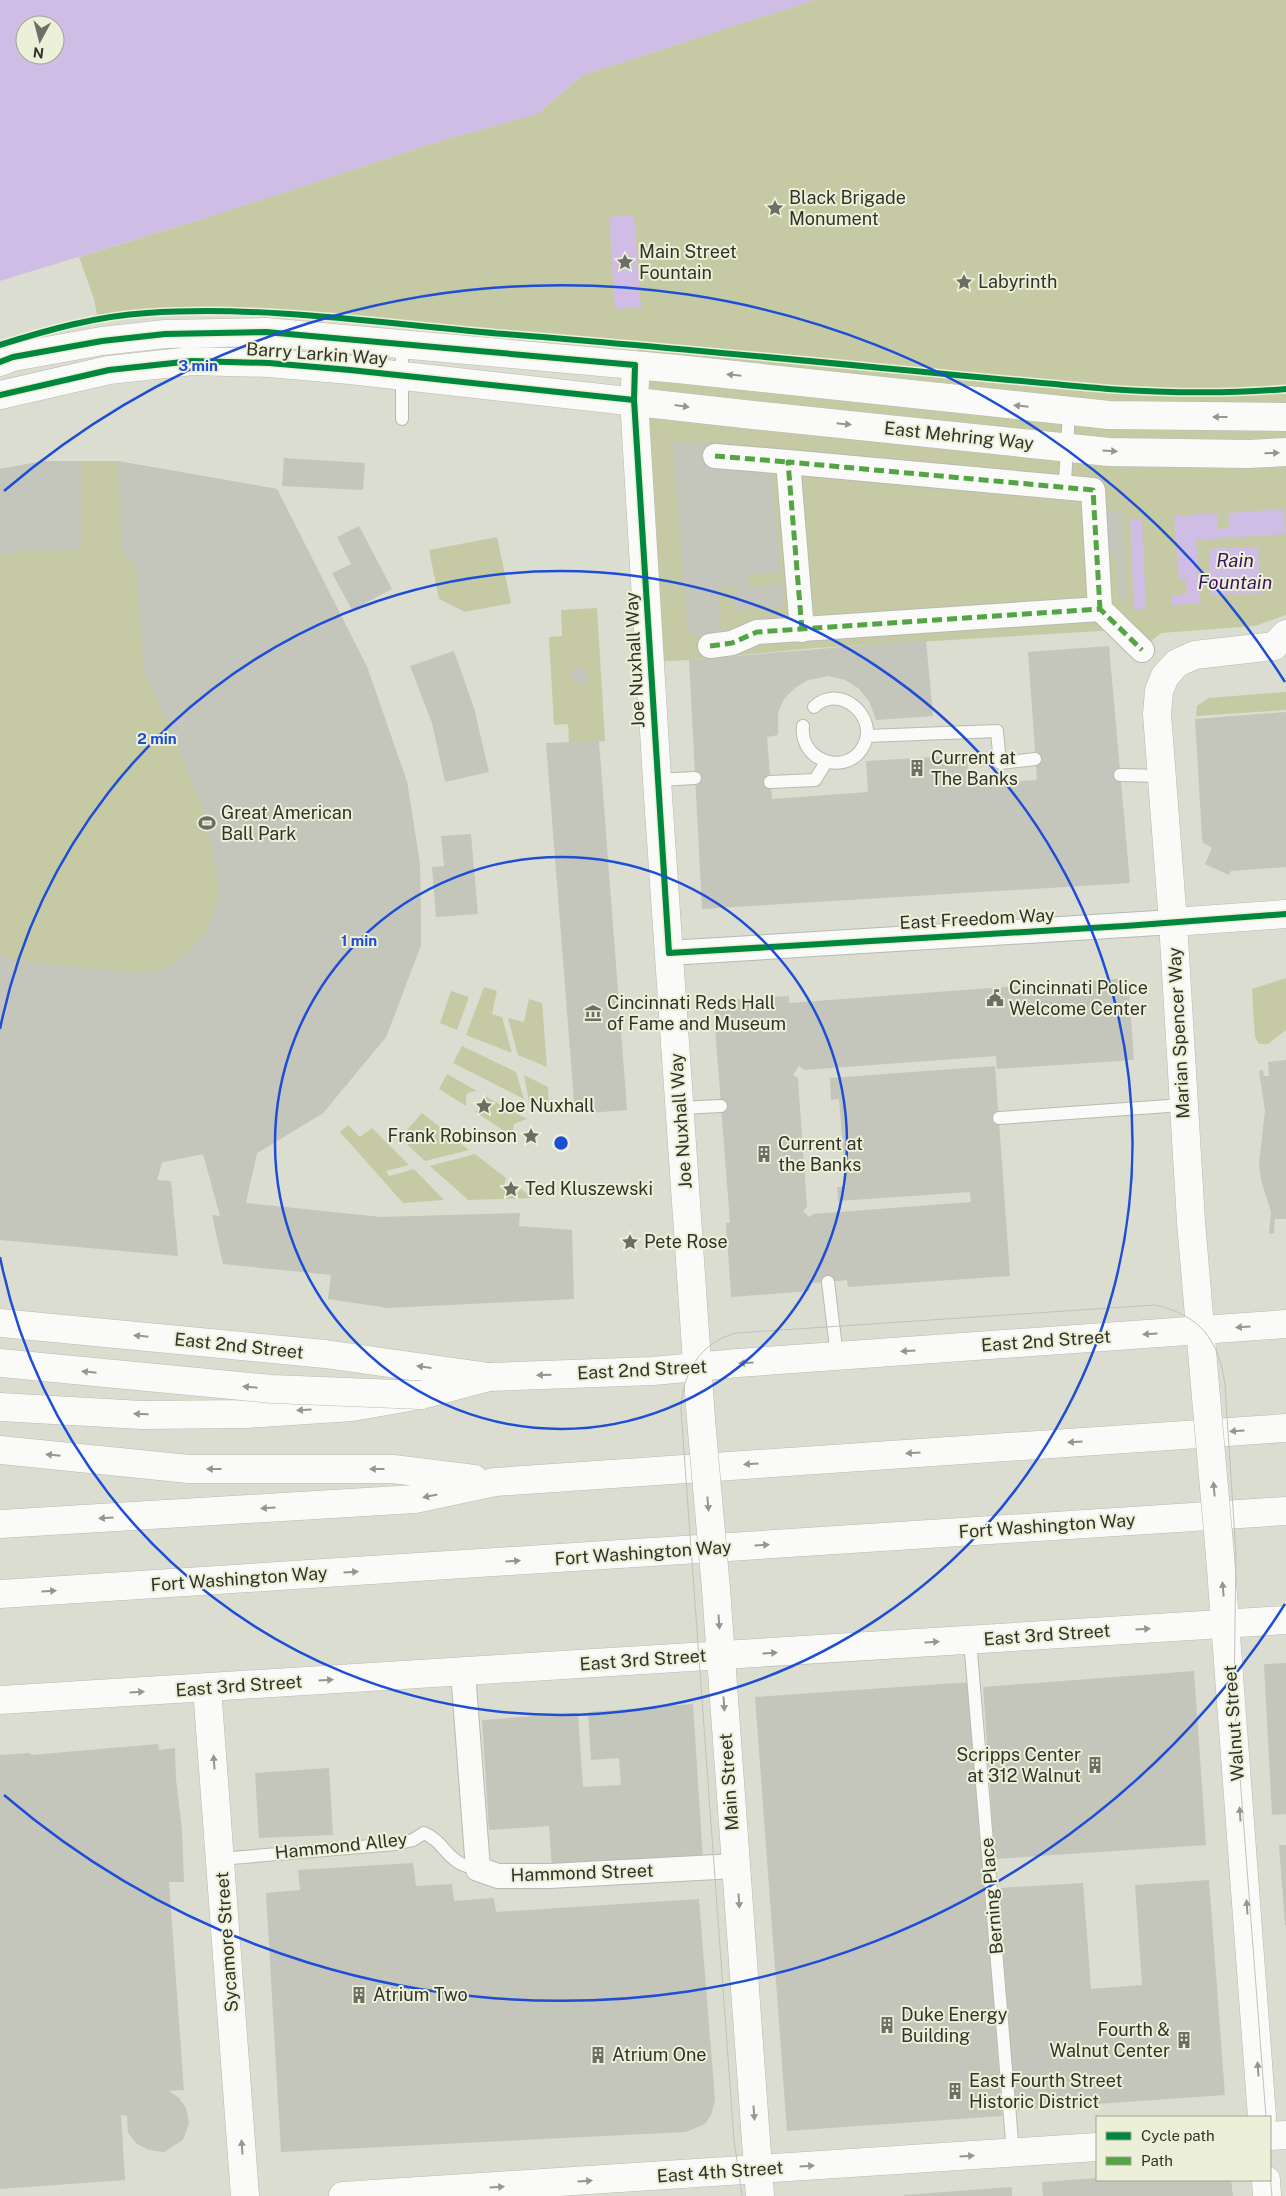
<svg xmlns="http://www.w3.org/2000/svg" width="1286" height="2196" font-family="'Public Sans',sans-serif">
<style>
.green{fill:#c5caa4}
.water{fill:#cfbde5;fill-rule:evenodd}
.building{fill:#c4c5bb}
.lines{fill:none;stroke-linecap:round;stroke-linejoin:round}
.lane-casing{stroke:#b9bab0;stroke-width:14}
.street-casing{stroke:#b9bab0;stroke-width:26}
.secondary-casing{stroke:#b9bab0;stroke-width:29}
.primary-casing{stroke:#b9bab0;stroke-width:29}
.highway-casing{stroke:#b9bab0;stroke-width:29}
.lane{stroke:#fafaf8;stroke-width:12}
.street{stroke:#fafaf8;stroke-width:24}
.secondary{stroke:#fafaf8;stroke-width:28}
.primary{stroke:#fafaf8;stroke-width:28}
.highway{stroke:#fafaf8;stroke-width:28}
.tram{stroke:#c1c1bd;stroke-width:1}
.secondary-bridge-casing{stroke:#b9bab0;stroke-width:29;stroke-linecap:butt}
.highway-bridge-casing{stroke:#b9bab0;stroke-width:29;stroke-linecap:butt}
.secondary-bridge{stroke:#fafaf8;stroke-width:28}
.highway-bridge{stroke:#fafaf8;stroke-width:28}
.quiet{stroke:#52a542;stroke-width:5;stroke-dasharray:10 5;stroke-linecap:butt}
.cycleway-casing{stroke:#edf0d8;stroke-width:9}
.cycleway{stroke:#00873e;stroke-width:6}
.oneway{fill:#969690}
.ring{fill:none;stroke:#1d4ed8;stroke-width:2.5}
.labels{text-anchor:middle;stroke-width:4;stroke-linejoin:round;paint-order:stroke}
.poi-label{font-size:18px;fill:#313229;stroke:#edf0d8;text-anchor:start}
.street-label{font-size:18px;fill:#313229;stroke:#edf0d8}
.water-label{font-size:19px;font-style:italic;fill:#3a135c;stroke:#edf0d8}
.centre{fill:#1d4ed8;stroke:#edf0d8;stroke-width:2.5}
.ring-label{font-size:15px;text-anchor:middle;font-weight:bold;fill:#1d4ed8;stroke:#edf0d8;stroke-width:4;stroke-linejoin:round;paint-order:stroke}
</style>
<rect width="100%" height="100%" fill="#dcddd1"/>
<path class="green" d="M814 0H1286V615L1255 626 1161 633 1149 643 1119 645 1117 630 816 648 689 660 650 662 634 400 637 345 245 311 146 313 98 319 94 299 79 257 218 214 437 142 537 114 583 75Z
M45 461H117L277 489 367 667 407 782 420 865 421 945 386 1037 323 1113 257 1153 209 1171 203 1154 162 1162 157 1180 0 1166V469Z
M497 537 511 603 465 612 439 599 429 550Z
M597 608 605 741 569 743 568 724 554 725 549 637 562 636 561 610Z
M1286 692V710L1196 716 1197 706 1208 698Z
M1286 978V1030L1268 1044H1259L1255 1037 1252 989Z
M484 987 497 991 492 1014 502 1017 512 1053 466 1035Z
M451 991 469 997 457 1030 440 1023Z
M529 999 542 1003 547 1067 518 1055 508 1018 524 1022Z
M462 1046 516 1072 524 1099 453 1063Z
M447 1074 477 1091 470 1092 466 1095V1106L439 1089Z
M524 1075 548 1087 549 1112 529 1102Z
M483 1095 527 1119 514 1124 512 1136 474 1111H486L488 1108Z
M422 1113 469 1150 425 1161 400 1138Z
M348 1125 360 1137 372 1128 409 1165 386 1171 389 1176 414 1169 444 1200 403 1203 340 1132Z
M475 1154 506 1178 504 1185 505 1192 515 1196 521 1189 532 1198 468 1200 430 1166Z"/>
<path class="water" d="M0 0H814L583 75 537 114 437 142 218 214 0 281ZM25 25H55V55H25Z
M634 215 641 307 615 309 609 217Z
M1283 509 1286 534 1196 540 1200 603 1172 605V595L1187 594 1186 579H1179L1174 516 1217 513 1218 529 1229 528 1228 513Z
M1142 519 1146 609H1134L1130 520Z
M1258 547 1261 593 1211 595 1209 549Z"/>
<path class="building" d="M672 441 769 450 781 573 749 575V585L719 587 721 632 688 634Z
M284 458 365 463 363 490 282 486Z
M45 461H82V550L25 551 0 555V469Z
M117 461 277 489 367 667 407 782 420 865 421 945 386 1037 323 1113 257 1153 246 1203 381 1217 520 1213 519 1226 572 1230 574 1299 388 1308 328 1299 331 1275 223 1264 212 1215 220 1216 203 1154 162 1162 157 1180 171 1181 178 1256 0 1240V955L13 960 140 973 167 968 185 955 206 933 218 900V879L203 810 178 746 144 672 136 565 122 552Z
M1122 511 1127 601 1119 602 1116 554 1086 556 1084 513Z
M359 526 392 589 352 610 332 573 351 564 337 537Z
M782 584 784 607 735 610 734 587Z
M926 640 933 716 876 720 869 701 858 688 845 680 829 676 808 680 795 688 784 699 778 713V735L767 737 772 799 868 792 866 761 967 755 969 784 1037 780 1028 652 1109 646 1130 883 702 909 689 660Z
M454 651 474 708 489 772 445 782 432 723 410 666Z
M572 676a8 8 0 1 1 16 0a8 8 0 1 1-16 0Z
M1286 712V867L1231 871 1229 875 1205 864 1212 848 1203 843 1202 837 1195 719Z
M599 741 627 1110 575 1114 546 743Z
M471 834 478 914 436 917 432 867 444 866 441 836Z
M1128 978 1134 1060 997 1069 996 1056 804 1070 799 1066 793 1075 798 1078 807 1207 803 1211 809 1217 813 1214 971 1202 970 1192 838 1201 837 1187H846L839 1099 831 1100 830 1078 995 1066 1010 1276 848 1287 847 1280 828 1282 809 1283 810 1291 731 1297 726 1223H730L713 1001 789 996V1003Z
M1286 1060V1219H1275L1274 1233 1269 1234 1271 1212 1261 1180 1259 1163 1265 1111 1259 1071 1263 1070 1264 1076H1269L1268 1062Z
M1286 1663V1814L1272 1815 1264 1664Z
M1194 1671 1206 1845 995 1859 983 1687Z
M971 1682 1002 2116 787 2131 755 1697Z
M693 1704 703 1860 552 1870 549 1826 489 1830 482 1720 578 1713 583 1787 621 1785 619 1758 591 1760 588 1712Z
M158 1744 159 1750 175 1748 176 1779 182 1830 184 1882H169L184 2090 169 2091 179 2098 186 2108 189 2123 183 2140 164 2152 149 2150 137 2144 128 2133 127 2116 121 2115 125 2180 0 2189V1755L30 1753 31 1755Z
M329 1768 333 1835 259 1838 255 1773Z
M1279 1845H1286V1925H1285Z
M413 1863 416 1886 452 1884 454 1901 494 1898 496 1912 699 1899 715 2100 711 2115 705 2124 686 2132 281 2152 266 1893 300 1890 298 1870Z
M1209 1880 1225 2095 1014 2110 999 1888 1083 1883 1091 1989 1142 1985 1135 1885Z
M1097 2178 1231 2180 1233 2196H1043L1042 2182Z
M1012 2187V2196H904V2195Z"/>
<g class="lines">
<g class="lane-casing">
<path id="lane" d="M402 419V345
M1065 482 1069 411
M803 726C799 761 846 777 863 747 880 717 839 682 814 707
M867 736 997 731 1000 763 1035 759
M1120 775 1162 776
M657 780 695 778
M770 782 815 780 826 762
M680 1108 721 1106
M999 1118 1183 1105
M828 1282 837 1356
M970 1640 1013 2153
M220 1859 395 1844 413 1840 424 1833C442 1841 443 1852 458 1862 463 1866 471 1867 478 1869"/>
</g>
<g class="street-casing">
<path id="street" d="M715 456 788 462
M802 630 788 462 1093 490 1100 609
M710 646 732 643 757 632 1100 609 1142 650
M669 953 1173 922
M463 1672 478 1869 498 1876H550L735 1866"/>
</g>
<g class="secondary-casing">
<path id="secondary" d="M0 362 13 357 102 341 165 334 266 332 678 369 1109 415 1286 417
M635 382 634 400 658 796 701 1420
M0 395 109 370 192 361 269 363 350 370 744 414 1109 452 1249 454 1286 452
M1173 922 1286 914
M0 1323 325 1354 489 1377
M1205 1386 1191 1222 1173 922 1157 714 1159 691 1165 676 1177 663 1195 655 1274 646 1286 634
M1220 1555 1262 2117
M716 1589 760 2196
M207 1688 245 2196
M1270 2136 1286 2135
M1266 2180 1267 2196
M343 2196 1097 2147"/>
</g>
<g class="primary-casing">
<path id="primary" d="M489 1377 653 1371 738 1363 1286 1324
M0 1700 1286 1620"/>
</g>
<g class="highway-casing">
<path id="highway" d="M0 1407 142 1415 246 1414 352 1407 421 1395 489 1377
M0 1450 189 1469H393L474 1479
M0 1524 415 1499 495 1482 1286 1428
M0 1594 1286 1511"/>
</g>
<use href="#lane" class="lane"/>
<use href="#street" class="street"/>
<use href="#secondary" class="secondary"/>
<use href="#primary" class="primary"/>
<use href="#highway" class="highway"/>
<path class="tram" d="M1270 2174 1272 2196
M742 2196 734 2140 681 1410C682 1374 699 1343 736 1333L1155 1305C1200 1315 1219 1340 1225 1385L1236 1554 1234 1698 1266 2117"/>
<g class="secondary-bridge-casing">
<path id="secondary-bridge" d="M1205 1386 1220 1555
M701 1420 716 1589"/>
</g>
<g class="highway-bridge-casing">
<path id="highway-bridge" d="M0 1363 272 1389 421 1395"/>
</g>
<use href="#secondary-bridge" class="secondary-bridge"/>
<use href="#highway-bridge" class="highway-bridge"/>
<path class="quiet" d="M715 456 788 462
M802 630 788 462 1093 490 1100 609
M710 646 732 643 757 632 1100 609 1142 650"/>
<g class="cycleway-casing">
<path id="cycleway" d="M0 345C47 330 97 316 147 313 267 305 386 324 505 334 706 350 907 371 1108 389 1167 393 1227 394 1286 389
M0 362 13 357 102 341 165 334 266 332 635 365 634 400 669 953 1125 926 1286 914
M0 395 109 370 192 361 269 363 350 370 634 400"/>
</g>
<use href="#cycleway" class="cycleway"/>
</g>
<defs><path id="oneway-solid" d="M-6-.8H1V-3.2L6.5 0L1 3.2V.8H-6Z" transform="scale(1.25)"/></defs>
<g class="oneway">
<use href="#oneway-solid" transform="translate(734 375) rotate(-174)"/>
<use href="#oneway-solid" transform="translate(682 406) rotate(8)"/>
<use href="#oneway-solid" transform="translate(1021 406) rotate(-174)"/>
<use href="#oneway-solid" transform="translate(1220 417) rotate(-180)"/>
<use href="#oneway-solid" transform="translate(844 424) rotate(6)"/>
<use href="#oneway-solid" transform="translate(1110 451) rotate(4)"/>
<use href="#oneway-solid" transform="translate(1272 453) rotate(-2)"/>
<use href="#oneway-solid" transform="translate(1243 1327) rotate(176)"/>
<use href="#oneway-solid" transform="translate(1150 1334) rotate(176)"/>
<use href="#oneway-solid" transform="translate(141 1336) rotate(-174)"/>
<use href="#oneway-solid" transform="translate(908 1351) rotate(176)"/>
<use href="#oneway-solid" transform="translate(746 1363) rotate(176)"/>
<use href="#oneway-solid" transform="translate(424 1367) rotate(-172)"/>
<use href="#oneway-solid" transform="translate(89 1372) rotate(-174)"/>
<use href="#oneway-solid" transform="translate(544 1375) rotate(178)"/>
<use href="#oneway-solid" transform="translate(250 1387) rotate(-175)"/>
<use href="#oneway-solid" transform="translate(304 1410) rotate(176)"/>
<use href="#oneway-solid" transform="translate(141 1414) rotate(-179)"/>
<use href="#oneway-solid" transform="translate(1237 1431) rotate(176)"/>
<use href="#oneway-solid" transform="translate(1075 1442) rotate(176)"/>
<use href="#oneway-solid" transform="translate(913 1453) rotate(176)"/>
<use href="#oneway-solid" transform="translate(53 1455) rotate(-174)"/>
<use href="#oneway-solid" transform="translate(751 1464) rotate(176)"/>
<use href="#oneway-solid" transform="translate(214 1469) rotate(-180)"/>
<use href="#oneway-solid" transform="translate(377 1469) rotate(180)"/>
<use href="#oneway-solid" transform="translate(1214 1489) rotate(-95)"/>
<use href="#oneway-solid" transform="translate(430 1496) rotate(168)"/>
<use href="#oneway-solid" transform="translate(708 1504) rotate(85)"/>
<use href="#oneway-solid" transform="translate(268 1508) rotate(177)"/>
<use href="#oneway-solid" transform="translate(106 1518) rotate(177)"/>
<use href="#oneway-solid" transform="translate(762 1545) rotate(-4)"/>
<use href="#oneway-solid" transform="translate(513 1561) rotate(-4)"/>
<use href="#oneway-solid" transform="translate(351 1572) rotate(-4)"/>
<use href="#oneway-solid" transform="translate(1223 1589) rotate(-95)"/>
<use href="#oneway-solid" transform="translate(49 1591) rotate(-4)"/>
<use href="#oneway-solid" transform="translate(719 1622) rotate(86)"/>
<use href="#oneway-solid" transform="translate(1143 1629) rotate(-4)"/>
<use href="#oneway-solid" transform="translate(932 1642) rotate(-3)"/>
<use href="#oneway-solid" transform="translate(770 1653) rotate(-4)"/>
<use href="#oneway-solid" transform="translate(326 1680) rotate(-4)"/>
<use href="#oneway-solid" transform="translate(137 1692) rotate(-3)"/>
<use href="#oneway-solid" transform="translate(724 1704) rotate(86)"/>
<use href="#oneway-solid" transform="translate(214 1762) rotate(-94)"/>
<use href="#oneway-solid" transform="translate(1240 1814) rotate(-94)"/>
<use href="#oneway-solid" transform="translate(739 1901) rotate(86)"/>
<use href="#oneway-solid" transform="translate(1247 1907) rotate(-94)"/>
<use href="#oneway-solid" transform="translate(1258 2069) rotate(-94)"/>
<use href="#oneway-solid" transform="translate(754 2113) rotate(86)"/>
<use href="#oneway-solid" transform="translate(242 2147) rotate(-94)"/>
<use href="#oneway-solid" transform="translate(967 2156) rotate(-4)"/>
<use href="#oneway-solid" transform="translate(807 2166) rotate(-4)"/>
<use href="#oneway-solid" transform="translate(585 2181) rotate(-4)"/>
<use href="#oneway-solid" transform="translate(497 2187) rotate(-4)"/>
</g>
<g class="ring">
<circle cx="561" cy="1143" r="286"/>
<path d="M0 1029A572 572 0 1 1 0 1257"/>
<path d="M1285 1604A858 858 0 0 1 4 1795M4 491A858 858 0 0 1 1285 682"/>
</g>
<defs>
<g id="sight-bare" transform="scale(1.35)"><path d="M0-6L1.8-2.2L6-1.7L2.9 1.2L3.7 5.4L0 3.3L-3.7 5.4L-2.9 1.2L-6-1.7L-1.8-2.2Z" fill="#6d6e64" stroke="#edf0d8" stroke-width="2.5" paint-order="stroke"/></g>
<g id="building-bare" transform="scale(1.35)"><path d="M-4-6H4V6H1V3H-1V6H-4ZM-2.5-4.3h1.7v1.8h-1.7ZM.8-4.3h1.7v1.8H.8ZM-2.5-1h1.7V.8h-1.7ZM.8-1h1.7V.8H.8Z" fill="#6d6e64" stroke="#edf0d8" stroke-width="2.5" paint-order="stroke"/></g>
<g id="stadium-bare" transform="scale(1.35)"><path d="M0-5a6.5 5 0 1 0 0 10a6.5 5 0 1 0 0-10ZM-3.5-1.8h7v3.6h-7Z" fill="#6d6e64" stroke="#edf0d8" stroke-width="2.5" paint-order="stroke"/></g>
<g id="civic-bare" transform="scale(1.35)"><path d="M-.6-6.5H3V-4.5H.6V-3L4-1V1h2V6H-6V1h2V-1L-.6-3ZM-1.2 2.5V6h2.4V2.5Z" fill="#6d6e64" stroke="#edf0d8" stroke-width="2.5" paint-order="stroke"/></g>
<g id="museum-bare" transform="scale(1.35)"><path d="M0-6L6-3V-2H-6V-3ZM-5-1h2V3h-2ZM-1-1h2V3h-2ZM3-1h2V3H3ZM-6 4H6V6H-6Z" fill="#6d6e64" stroke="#edf0d8" stroke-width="2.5" paint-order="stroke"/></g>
</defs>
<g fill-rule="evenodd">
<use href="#sight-bare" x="775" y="208"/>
<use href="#sight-bare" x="625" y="262"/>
<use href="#sight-bare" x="964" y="282"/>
<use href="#building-bare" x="917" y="768"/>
<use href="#stadium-bare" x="207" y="823"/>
<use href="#civic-bare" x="995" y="998"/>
<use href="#museum-bare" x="593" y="1013"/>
<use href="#sight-bare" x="484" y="1106"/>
<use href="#sight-bare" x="531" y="1136"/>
<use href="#building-bare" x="764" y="1154"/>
<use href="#sight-bare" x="511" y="1189"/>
<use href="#sight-bare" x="630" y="1242"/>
<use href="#building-bare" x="1095" y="1765"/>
<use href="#building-bare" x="359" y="1995"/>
<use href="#building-bare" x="887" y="2025"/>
<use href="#building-bare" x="1184" y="2040"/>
<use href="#building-bare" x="598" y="2055"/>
<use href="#building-bare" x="955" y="2091"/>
</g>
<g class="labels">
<g class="poi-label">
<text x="789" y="204">Black Brigade<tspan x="789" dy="21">Monument</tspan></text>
<text x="639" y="258">Main Street<tspan x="639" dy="21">Fountain</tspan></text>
<text x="978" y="288">Labyrinth</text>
<text x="931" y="764">Current at<tspan x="931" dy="21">The Banks</tspan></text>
<text x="221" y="819">Great American<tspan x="221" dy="21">Ball Park</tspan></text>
<text x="1009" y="994">Cincinnati Police<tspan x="1009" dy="21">Welcome Center</tspan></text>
<text x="607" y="1009">Cincinnati Reds Hall<tspan x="607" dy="21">of Fame and Museum</tspan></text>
<text x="498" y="1112">Joe Nuxhall</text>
<text x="517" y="1142" text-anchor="end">Frank Robinson</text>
<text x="778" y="1150">Current at<tspan x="778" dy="21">the Banks</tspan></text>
<text x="525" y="1195">Ted Kluszewski</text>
<text x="644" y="1248">Pete Rose</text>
<text x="1081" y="1761" text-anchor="end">Scripps Center<tspan x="1081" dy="21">at 312 Walnut</tspan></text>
<text x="373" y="2001">Atrium Two</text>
<text x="901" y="2021">Duke Energy<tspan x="901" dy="21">Building</tspan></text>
<text x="1170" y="2036" text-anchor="end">Fourth &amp;<tspan x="1170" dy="21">Walnut Center</tspan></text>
<text x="612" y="2061">Atrium One</text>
<text x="969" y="2087">East Fourth Street<tspan x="969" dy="21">Historic District</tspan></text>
</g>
<g class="street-label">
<text transform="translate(317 354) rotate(4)" y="6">Barry Larkin Way</text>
<text transform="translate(959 436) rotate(6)" y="6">East Mehring Way</text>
<text transform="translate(635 660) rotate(-93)" y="6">Joe Nuxhall Way</text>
<text transform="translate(977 919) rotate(-3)" y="6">East Freedom Way</text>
<text transform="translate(1179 1033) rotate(-93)" y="6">Marian Spencer Way</text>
<text transform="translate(681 1121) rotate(-94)" y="6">Joe Nuxhall Way</text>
<text transform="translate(1046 1341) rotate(-4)" y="6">East 2nd Street</text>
<text transform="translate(239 1346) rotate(6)" y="6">East 2nd Street</text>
<text transform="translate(642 1370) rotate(-3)" y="6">East 2nd Street</text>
<text transform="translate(1047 1526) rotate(-4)" y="6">Fort Washington Way</text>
<text transform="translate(643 1553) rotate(-4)" y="6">Fort Washington Way</text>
<text transform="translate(239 1579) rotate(-4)" y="6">Fort Washington Way</text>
<text transform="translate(1047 1635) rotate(-4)" y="6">East 3rd Street</text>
<text transform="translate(643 1660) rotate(-4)" y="6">East 3rd Street</text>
<text transform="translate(239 1686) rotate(-4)" y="6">East 3rd Street</text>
<text transform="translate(1234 1723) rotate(-94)" y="6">Walnut Street</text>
<text transform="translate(729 1782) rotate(-94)" y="6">Main Street</text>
<text transform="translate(341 1846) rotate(-6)" y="6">Hammond Alley</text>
<text transform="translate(582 1873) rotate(-2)" y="6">Hammond Street</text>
<text transform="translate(992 1896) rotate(-95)" y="6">Berning Place</text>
<text transform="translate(227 1942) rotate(-94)" y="6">Sycamore Street</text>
<text transform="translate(720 2172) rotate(-4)" y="6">East 4th Street</text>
</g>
<g class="water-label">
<text x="1235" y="567">Rain<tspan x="1235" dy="22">Fountain</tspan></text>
</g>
</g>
<circle cx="561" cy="1143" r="8" class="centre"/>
<g class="ring-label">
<text x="198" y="371">3 min</text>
<text x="157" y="744">2 min</text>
<text x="359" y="946">1 min</text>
</g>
<rect x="1096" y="2116" width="175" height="65" fill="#edf0d8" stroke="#a2a492"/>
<rect x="1106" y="2132" width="25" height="8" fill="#00873e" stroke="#a2a492"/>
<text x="1141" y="2141" font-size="15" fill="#313229">Cycle path</text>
<rect x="1106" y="2157" width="25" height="8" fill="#52a542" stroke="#a2a492"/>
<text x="1141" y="2166" font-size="15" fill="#313229">Path</text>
<g transform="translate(40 40) rotate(187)"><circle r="24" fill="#edf0d8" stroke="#a2a492"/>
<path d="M0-4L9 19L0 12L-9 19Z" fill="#6d6e64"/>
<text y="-8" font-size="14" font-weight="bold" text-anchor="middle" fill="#313229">N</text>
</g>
</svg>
